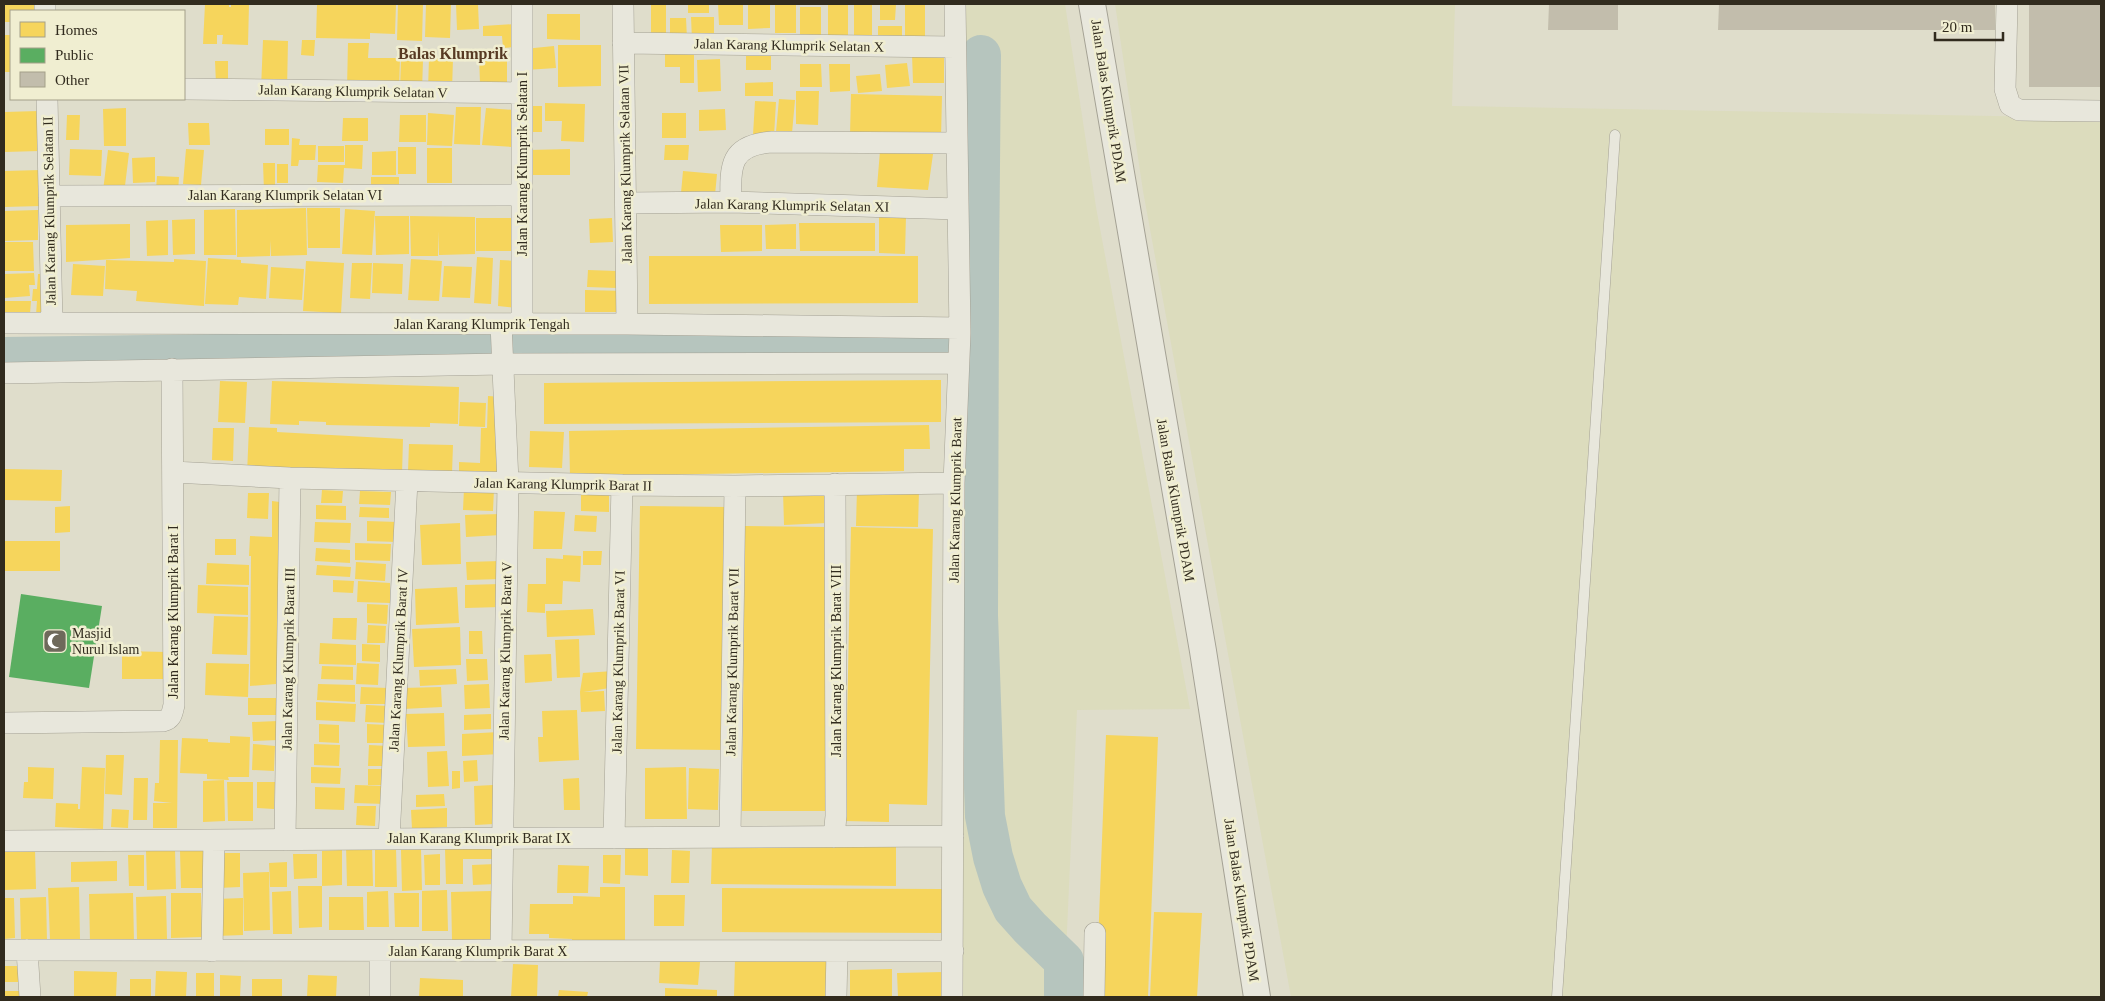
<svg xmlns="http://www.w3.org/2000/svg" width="2105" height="1001" font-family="Georgia,serif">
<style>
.farmland{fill:#dcdcbd}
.homes{fill:#f6d55c}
.public{fill:#5aae61}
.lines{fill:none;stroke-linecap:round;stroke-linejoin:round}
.river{stroke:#b6c5be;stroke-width:40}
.building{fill:#c2bdac}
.service-casing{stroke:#a4a194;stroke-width:11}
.minor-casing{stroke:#a4a194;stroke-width:22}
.tertiary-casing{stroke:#a4a194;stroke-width:28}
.service{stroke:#e8e7dc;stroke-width:10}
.minor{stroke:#e8e7dc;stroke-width:21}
.tertiary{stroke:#e8e7dc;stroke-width:26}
.labels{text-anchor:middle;stroke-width:5;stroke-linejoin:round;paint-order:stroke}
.street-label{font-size:14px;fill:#312b1e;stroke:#f0eed1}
.poi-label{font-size:14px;fill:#312b1e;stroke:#f0eed1;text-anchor:start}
.quarter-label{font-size:16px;font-weight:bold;fill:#573a23;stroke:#f0eed1}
</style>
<rect width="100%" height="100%" fill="#dfddcb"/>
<path class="farmland" d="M959 4H1065L1096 207 1190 709 1077 710 1064 997H963L957 143Z
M1115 4H1455L1452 106 2101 118V997H1291L1143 191Z"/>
<path class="homes" d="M4 4H37L36 11H11V22H4Z
M205 4H229V7H231V4H249L248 45 222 44 223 35H217V44H203Z
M317 4H396L395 34 370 33V39L316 38Z
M398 4H423L422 41 397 40Z
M426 4H451L450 38 425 37Z
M456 4H478L479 29 457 30Z
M651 4H666V35H651Z
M688 4H709V13H688Z
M718 4H743V25H719Z
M748 4H770V28L748 29Z
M775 4H796V33H775Z
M828 4H848V37H828Z
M854 4H872V37H854Z
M880 4H896L895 20H880Z
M905 4H925V37L905 38Z
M800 7H821V35H800Z
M547 14H580V40L547 39Z
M691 17H714V40H692Z
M670 18H686L687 39 670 40Z
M516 24V47L503 48 502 36H483V26Z
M878 26H902V40L878 39Z
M4 35H11V72H4Z
M263 40 288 41 287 90 261 89Z
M302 40H315L314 56 301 55Z
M348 43H369L368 58H400L399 90 347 88Z
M558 45H601V86L558 87Z
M554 46 556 68 526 70 524 49Z
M665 52H694V83H680V67H665Z
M912 54H944V83H913Z
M507 55V83H480L479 56Z
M746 56H771V70H746Z
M429 58H453L452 91 428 90Z
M401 59 423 60 422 91 400 90Z
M720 59 721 91 698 92 697 60Z
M215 61H228V84H216Z
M907 63 910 86 887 88 885 65Z
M800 64H821L822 87H800Z
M829 64H850V91L830 92Z
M880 74 882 91 858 93 856 76Z
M773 82V96H745V83Z
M796 91H819L818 125 796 124Z
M851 94 942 96 941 137 850 135Z
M779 99 795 100 792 133 776 132Z
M755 101 776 102 774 136 753 135Z
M545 103 585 104 584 142 561 141 562 121H545Z
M528 106H542V132H529Z
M456 107H481L480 145 454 144Z
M126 108V146H104L103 109Z
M486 108 515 110 512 147 482 145Z
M725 109 726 130 699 131V110Z
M39 111 40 151 4 152V112Z
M428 113 454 115 452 146 427 145Z
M662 113H686V138H662Z
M67 115H80L79 140H66Z
M400 115H426V142H399Z
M343 118H368V141H342Z
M188 123H209L210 145H189Z
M265 129H289V145H265Z
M292 138 300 139 299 145H316L315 160H299L298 166H291Z
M345 145H363L362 169 344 168 343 183 317 182 318 165H345Z
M665 145H689L688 160H664Z
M318 146H344V162H318Z
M398 147H416V174H398Z
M427 148H452V183H427Z
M70 149 102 150 101 176 69 175Z
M186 149 204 150 201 185 183 184Z
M570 149V175H529V150Z
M108 150 129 153 124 194 103 191Z
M396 151V175H372V152Z
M880 151 933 154 928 190 877 187Z
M155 157V182L133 183 132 158Z
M263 163H275V191H264Z
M277 164H288V183H277Z
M41 170V206L4 207V171Z
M683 171 717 174 715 195 681 193Z
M157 176 179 177 178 192 156 190Z
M371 177H399V192L371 191Z
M306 208 307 255 271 256 270 240V256L237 257V210Z
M307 208H340V248H308Z
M235 209 236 255H204V210Z
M345 209 375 211 372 255 342 254Z
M38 210V240L4 241V211Z
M879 215 906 216 905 254 879 253Z
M375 216H409V254L376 255Z
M410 216 475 217V254L439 255 438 231V256H411Z
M476 218H517V251H476Z
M612 218 613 242 590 243 589 219Z
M195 219V254L173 255 172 220Z
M168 220V255L147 256 146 221Z
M799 223H875V251H800Z
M130 224V258L66 262V225Z
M796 224V249H766L765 225Z
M720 225H762V251L721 252Z
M4 242H33L34 271H4Z
M649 256H918V303L649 304Z
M477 257 493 258 491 304 474 303Z
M208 258 241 260V263L268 265 266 299 239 297 238 305 205 304Z
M174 259 206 261 204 306 136 301 137 291 105 289 106 260 174 262Z
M411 259 442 261 439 301 408 300Z
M500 260 519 261 516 308 498 306Z
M306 261 344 263 341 313 303 311Z
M352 263H372L370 299 350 298Z
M373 263 403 264 402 294 372 293Z
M73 264 105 266 103 296 71 295Z
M444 266 472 267 470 298 442 297Z
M271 267 304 269 302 300 269 298Z
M588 270 617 271V288L587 287Z
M34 273 35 285H29L30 296 4 298V274Z
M38 274H48L46 315H36L37 301H32L33 289H37Z
M585 290 625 291 624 312H585Z
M4 301H31L30 314 4 313Z
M941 380V422L544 424V383Z
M220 381 247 382 245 423 218 422Z
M272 381 459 387 458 424 430 423V427L326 425V422L299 421V425L270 424Z
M488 396 503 397V477L459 476V462L480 463 481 428H487Z
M460 402 486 403 485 427 459 426Z
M929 425 930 449H904V471L570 476 569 431Z
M249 427 277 428V432L403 439 402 474H247Z
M213 428H234L233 461 212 460Z
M530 431 564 432 562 468 529 467Z
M409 444 453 445 452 473 408 471Z
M4 469 62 470 61 501 4 500Z
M464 488 494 489 493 511 463 510Z
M857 489 919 490 918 527 856 526Z
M322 490 343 491 342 503H321Z
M826 490 827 523 784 525 783 491Z
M360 491 391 492 390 505 359 504Z
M248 493H269L268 519 247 518Z
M581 493 609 494V512L581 511Z
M272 501 280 502 278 662 276 684 250 686 251 556H249L250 536 272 537Z
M316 505 346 506V520L316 519Z
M70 506V532L55 533V507Z
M640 506 729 507 725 750 636 749Z
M360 507 389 508V518L359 517Z
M534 511 565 512 562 549H533Z
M501 514V535L466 537 465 515Z
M575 515 597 516 596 532 574 531Z
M367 521 398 522 397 542 367 541Z
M315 522 351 523 350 543 314 542Z
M460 523 461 564 422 565 420 525Z
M745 526 828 527 825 811H742Z
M851 527 933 529 927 805 889 804V822L845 821Z
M215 539H236V555H215Z
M4 541H60V571H4Z
M355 543 391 544 390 561 355 560Z
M316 548 350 550V563L315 561Z
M583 551H602L601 565H583Z
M563 555 581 556 580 582 563 581 562 604H545V613L527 612 528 584H546V558L563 559Z
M501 561V579L467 580 466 562Z
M356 562 386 564 385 581 355 579Z
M207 563 249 565V585L206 584Z
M317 565 351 567 350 577 316 575Z
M333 580 354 581 353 593 333 592Z
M358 581 390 583V603L357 602Z
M500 584 501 607 465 608V585Z
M198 585 248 587V615L197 613Z
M457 587 459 623 416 625 415 589Z
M367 604 388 605 387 624 367 623Z
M593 609 595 635 547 637 546 611Z
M214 616 248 617 247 655 212 654Z
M333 618H357L356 640 332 639Z
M368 625 386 626 385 643H367Z
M460 627 461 665 414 667 412 629Z
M469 631H482L483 654H469Z
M579 639 580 677 557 678 555 640Z
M320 643 356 645V665L319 664Z
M362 644 380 645V662L362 661Z
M122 651 167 652 166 679H122Z
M551 654 552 681 525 683 524 655Z
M466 659H487L488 680 467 681Z
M206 663 249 664 248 697 205 695Z
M357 663 379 664 378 685 356 684Z
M322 666 353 667V680L321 679Z
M456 669 457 684 420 686 419 670Z
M614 671 610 688 583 692 604 691 605 711 581 712 580 692 583 673Z
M318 684 355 685V702L317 700Z
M489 684 490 708 465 709 464 685Z
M361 687 388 688 387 704H360Z
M441 687 442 707 403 709 402 688Z
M248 698H279V715H248Z
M316 702 356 704 355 722 316 720Z
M366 705 388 706V723L365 722Z
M577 710 579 760 539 762 538 737H543L542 711Z
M444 713 445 746 408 747 406 714Z
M491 714V729L464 730V715Z
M278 721V740L253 741 252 722Z
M319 724 339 725V743L319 742Z
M367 724 388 725 387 743H367Z
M499 732 500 754 462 756V734Z
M1106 735 1158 737 1148 997H1096Z
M230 736 250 737 249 777H228L229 780 207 779V774L180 773 182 738 208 739V742L230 743Z
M160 740H178L177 828H153V803H172L154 801 155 783H159Z
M253 744 275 746 274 771 252 770Z
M314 744 340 745 339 766 314 765Z
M369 745 388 746 387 766H368Z
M447 751 449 786 428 787 427 752Z
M106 755H124L122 795 105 794Z
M477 760 478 781 464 782 463 761Z
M28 767 54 768 53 799 23 798 24 782H28Z
M82 767 105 768 103 829 55 827 56 803 78 804V809H80Z
M311 767 341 768 340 784 311 783Z
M686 767 687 819H645V768Z
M689 768 719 769 718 810 688 809Z
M368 769H387L386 785H368Z
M452 771H460V788L452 789Z
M134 778H148L147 820H133Z
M579 778 580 810H564L563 779Z
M224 780 225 821 203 822V781Z
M227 782H253V821H228Z
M257 782H275L274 809 257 808Z
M355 785 386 786 385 804 354 803Z
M493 785 494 824 475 825 474 786Z
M315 787 345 788 344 810 315 809Z
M444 794 445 806 416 807V795Z
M357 806H376L375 826 356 825Z
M447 808V827L412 829 411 810Z
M112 809 129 810 128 828 111 827Z
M496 842 497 859H463V884H446L445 849Z
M712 844 896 846V886L711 884Z
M346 845H372L373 886H347Z
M625 845H648V876L625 875Z
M396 848 397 887H375V849Z
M4 849H35L36 889 4 890Z
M175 849 176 889 147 890 146 850Z
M421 849 422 890 402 891 401 850Z
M342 850V885L322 886V851Z
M672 850 690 851 689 883H671Z
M180 851H203L204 888H181Z
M217 853H240V887L218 888Z
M293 854H317V878L294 879Z
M440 854V885H425L424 855Z
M128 855H144V886H129Z
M603 855H621L620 884 603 883Z
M117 861V881L71 882V862Z
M287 862V887H270L269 863Z
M496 864V884L473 885 472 865Z
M558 865 589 866 588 893H557Z
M269 872 270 930 244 931 243 873Z
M298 886H322V927L299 928Z
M79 887 80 939 50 940 48 888Z
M600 887H625V943L572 942V939L549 938V934H529L530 904H573V896L600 897Z
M722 888 942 889V933L722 932Z
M447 890 448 931H422V891Z
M291 891 292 934H273L272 892Z
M388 891 389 927H367V892Z
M492 891 493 939 452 940 451 892Z
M133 893 134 942 90 943 89 894Z
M171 893H201L202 937 171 938Z
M394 893H419V927H395Z
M654 895H685L684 926H654Z
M166 896 167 939 137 940 136 897Z
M46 897 47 941 21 942 20 898Z
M329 897H363L364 930H329Z
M4 898H14L15 938 4 939Z
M243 898V935L216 936V899Z
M1154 912 1202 913 1197 997H1150Z
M735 959 832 960 831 997H734Z
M660 961 700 962 698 985 659 983Z
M513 964 538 965 537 997H511Z
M4 966H20V982H4Z
M892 969V997H850V970Z
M74 971 117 972 116 997H74Z
M156 971 187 972 186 997H155Z
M944 972V997H898L897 973Z
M196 973H214V997H196Z
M220 975 241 976 240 997H220Z
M308 975 337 976 336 997H307Z
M420 978 463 980V997H419Z
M130 979H151V997H130Z
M252 979H282V997H252Z
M665 988 717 990V997H665Z
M559 990 588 992 587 997H558Z
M4 991H21V997H4Z"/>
<path class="public" d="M21 594 102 606 89 688 9 677Z"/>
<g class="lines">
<path class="river" d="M981 55 979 275 978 615 985 816 993 857 1002 886 1013 909 1030 928 1064 961V997
M4 357 511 350 622 355 938 345 978 347"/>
</g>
<path class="building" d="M1549 4H1618V30H1548Z
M1719 4H1995V30H1718Z
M2029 4H2101V87H2029Z"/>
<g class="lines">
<g class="service-casing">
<path id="service" d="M1557 997 1615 135"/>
</g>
<g class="minor-casing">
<path id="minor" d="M45 4V11
M522 4V324
M623 4 627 324
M2007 4 2005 89 2010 105 2019 110 2101 111
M623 43 955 47
M184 89 522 93
M47 99 52 323
M49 196 522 195
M731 202C730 165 730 145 772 142L957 143
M626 203 731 202 958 209
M4 323 627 324 960 328
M501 324 508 482 501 951
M4 373 503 364 958 363
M173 472 290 478 622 485 735 486 954 483
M4 723 163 721C172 719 172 713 174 705L172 369
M730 837 735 486
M834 837 836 816 835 484
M614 838 622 485
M389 839 407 481
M285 840 290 478
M4 841 953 836
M4 950 953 951
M27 950 30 997
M212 951 214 840
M380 951V997
M836 997 837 951
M952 997 954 483 960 333 955 4
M1094 997 1095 933"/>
</g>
<g class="tertiary-casing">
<path id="tertiary" d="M1092 4 1203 651 1257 997"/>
</g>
<use href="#service" class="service"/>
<use href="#minor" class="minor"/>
<use href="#tertiary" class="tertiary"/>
</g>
<defs>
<g id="mosque-square" transform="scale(1.25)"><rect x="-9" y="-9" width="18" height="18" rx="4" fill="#6e695b" stroke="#f0eed1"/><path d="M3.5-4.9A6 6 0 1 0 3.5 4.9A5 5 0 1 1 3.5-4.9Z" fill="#fff"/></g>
</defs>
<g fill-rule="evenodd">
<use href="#mosque-square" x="55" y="641"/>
</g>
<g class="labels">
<g class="street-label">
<text transform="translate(789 45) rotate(1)" y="5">Jalan Karang Klumprik Selatan X</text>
<text transform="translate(353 91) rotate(1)" y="5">Jalan Karang Klumprik Selatan V</text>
<text transform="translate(1109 101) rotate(81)" y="5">Jalan Balas Klumprik PDAM</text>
<text transform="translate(522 164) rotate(-90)" y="5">Jalan Karang Klumprik Selatan I</text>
<text transform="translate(625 164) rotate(-91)" y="5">Jalan Karang Klumprik Selatan VII</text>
<text x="285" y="200">Jalan Karang Klumprik Selatan VI</text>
<text transform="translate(792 205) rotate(1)" y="5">Jalan Karang Klumprik Selatan XI</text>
<text transform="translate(49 211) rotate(-91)" y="5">Jalan Karang Klumprik Selatan II</text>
<text x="482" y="329">Jalan Karang Klumprik Tengah</text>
<text transform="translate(563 484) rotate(1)" y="5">Jalan Karang Klumprik Barat II</text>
<text transform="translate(955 500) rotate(-89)" y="5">Jalan Karang Klumprik Barat</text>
<text transform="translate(1176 500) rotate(80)" y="5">Jalan Balas Klumprik PDAM</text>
<text transform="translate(173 612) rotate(-90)" y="5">Jalan Karang Klumprik Barat I</text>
<text transform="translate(505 651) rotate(-89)" y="5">Jalan Karang Klumprik Barat V</text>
<text transform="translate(288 659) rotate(-89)" y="5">Jalan Karang Klumprik Barat III</text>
<text transform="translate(398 660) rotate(-87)" y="5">Jalan Karang Klumprik Barat IV</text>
<text transform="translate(836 661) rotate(-90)" y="5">Jalan Karang Klumprik Barat VIII</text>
<text transform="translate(618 662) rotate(-89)" y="5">Jalan Karang Klumprik Barat VI</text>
<text transform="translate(732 662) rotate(-89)" y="5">Jalan Karang Klumprik Barat VII</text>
<text x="479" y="843">Jalan Karang Klumprik Barat IX</text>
<text transform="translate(1242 900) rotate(81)" y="5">Jalan Balas Klumprik PDAM</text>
<text x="478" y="956">Jalan Karang Klumprik Barat X</text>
</g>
<g class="poi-label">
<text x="72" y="638">Masjid<tspan x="72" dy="16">Nurul Islam</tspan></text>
</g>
<g class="quarter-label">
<text x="453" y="59">Balas Klumprik</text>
</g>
</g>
<rect width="2105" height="1001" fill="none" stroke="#312b1e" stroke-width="10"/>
<rect x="10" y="10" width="175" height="90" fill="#f0eed1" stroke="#a4a089"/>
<rect x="20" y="22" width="25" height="15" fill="#f6d55c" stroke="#a4a089"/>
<text x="55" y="35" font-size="15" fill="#312b1e">Homes</text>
<rect x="20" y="48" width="25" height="15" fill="#5aae61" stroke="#a4a089"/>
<text x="55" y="60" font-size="15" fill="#312b1e">Public</text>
<rect x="20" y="72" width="25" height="15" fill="#c2bdac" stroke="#a4a089"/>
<text x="55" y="85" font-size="15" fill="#312b1e">Other</text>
<path d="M1935 32v8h68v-8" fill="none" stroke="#312b1e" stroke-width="2.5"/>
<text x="1942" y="32" font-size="15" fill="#312b1e" stroke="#f0eed1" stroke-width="4" paint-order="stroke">20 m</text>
</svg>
